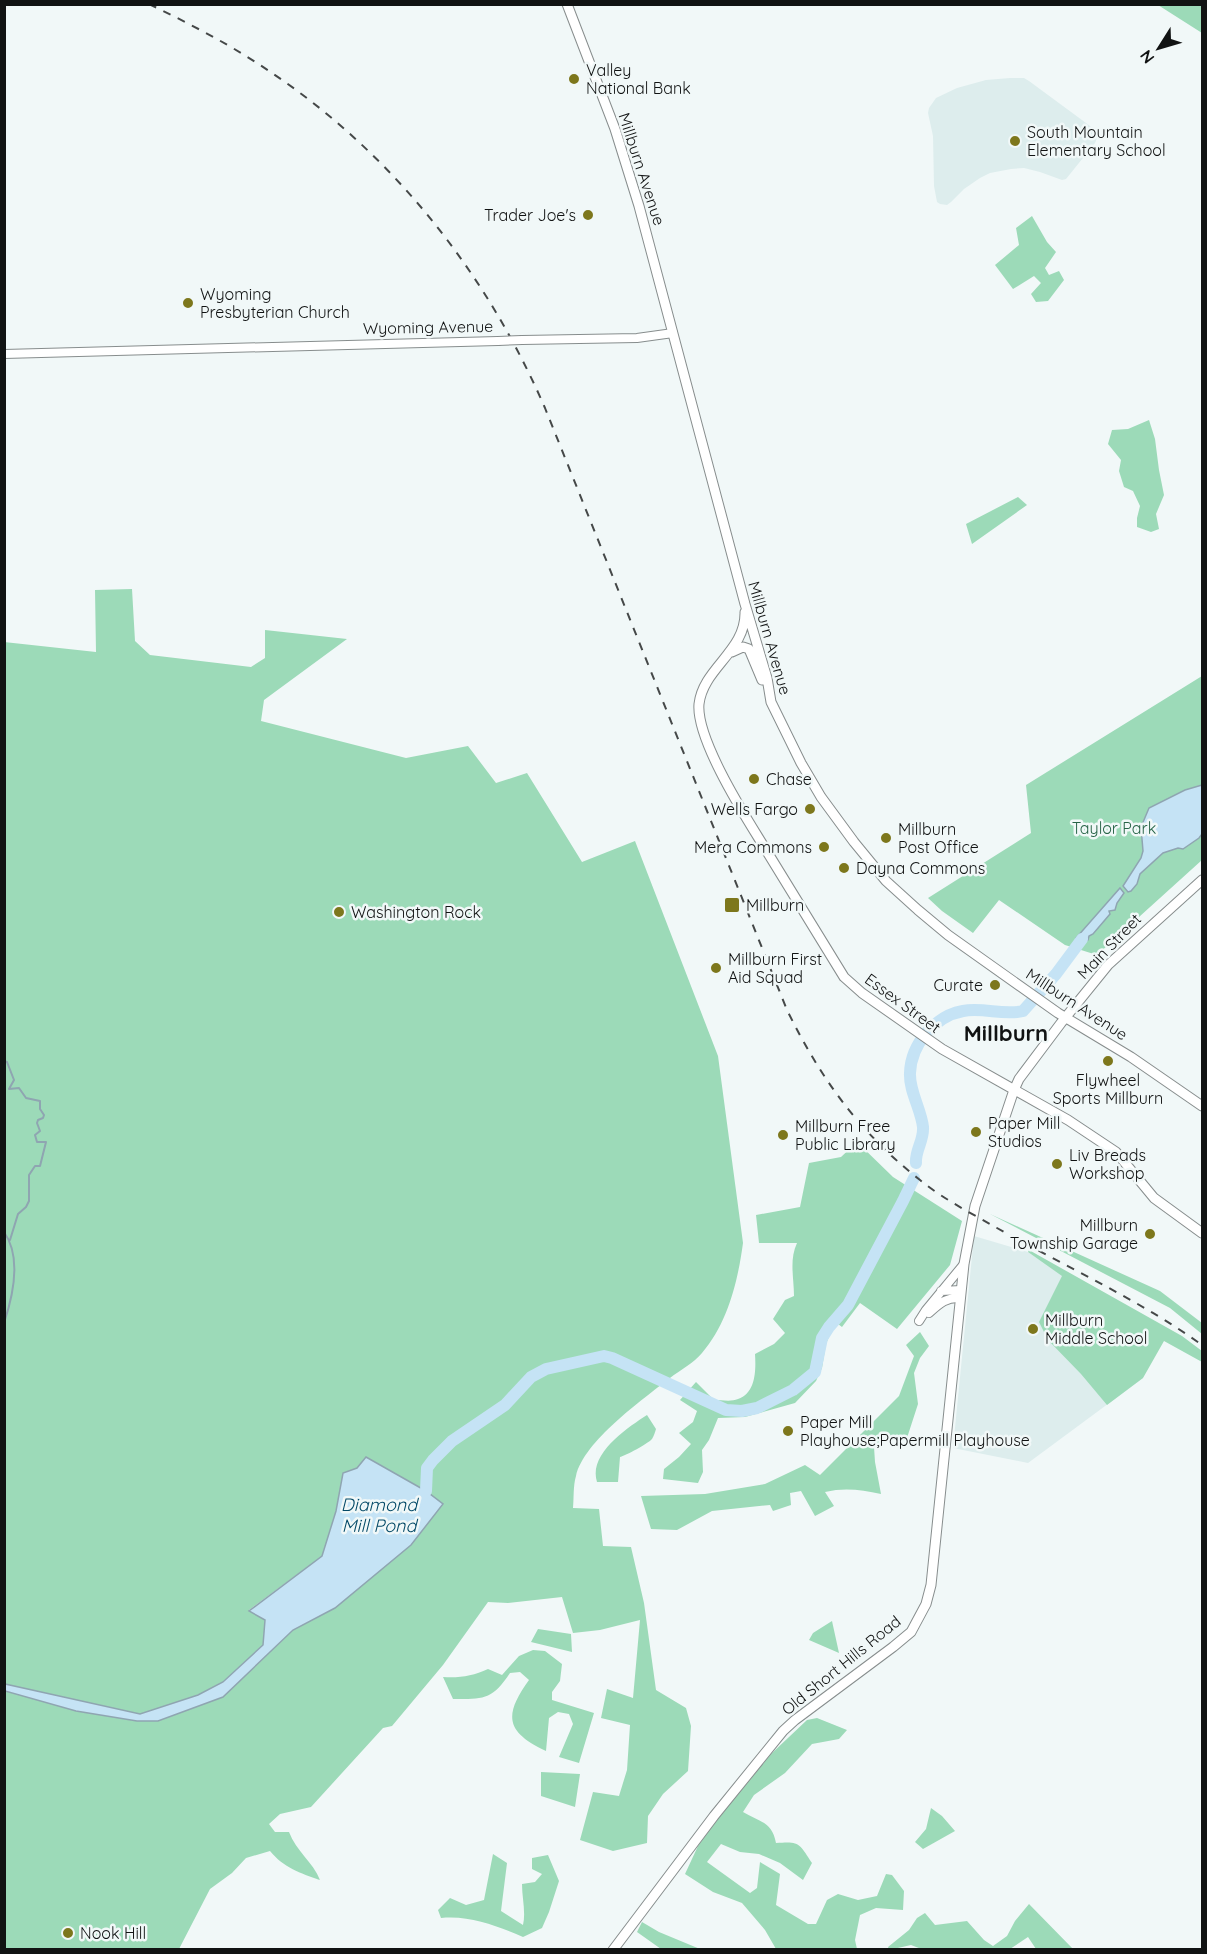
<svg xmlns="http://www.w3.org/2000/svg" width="1207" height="1954" font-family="Quicksand,sans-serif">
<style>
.built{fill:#ddeded}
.green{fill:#9cdab8}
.water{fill:#c5e3f5;stroke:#8fa5b1;stroke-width:1.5}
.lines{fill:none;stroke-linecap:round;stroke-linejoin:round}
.stream{stroke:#8fa5b1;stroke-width:2}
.river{stroke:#c5e3f5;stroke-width:12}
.secondary-casing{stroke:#878d8d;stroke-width:10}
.primary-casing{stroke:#878d8d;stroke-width:11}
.secondary{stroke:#fff;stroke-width:8}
.primary{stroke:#fff;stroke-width:9}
.rail{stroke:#454848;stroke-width:2;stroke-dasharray:8 8;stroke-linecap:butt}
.secondary-bridge-casing{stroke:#878d8d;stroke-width:10;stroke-linecap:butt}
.secondary-bridge{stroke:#fff;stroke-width:8}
.poi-dot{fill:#7d771c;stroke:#f1f8f8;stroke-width:2}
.labels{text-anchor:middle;stroke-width:5;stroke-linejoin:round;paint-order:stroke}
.poi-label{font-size:16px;fill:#111313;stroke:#f1f8f8;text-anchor:start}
.street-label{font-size:16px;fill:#111313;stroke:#f1f8f8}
.park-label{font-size:16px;fill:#276447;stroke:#f1f8f8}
.water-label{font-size:18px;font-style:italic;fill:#034967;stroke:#f1f8f8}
.district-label{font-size:22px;font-weight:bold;fill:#111313;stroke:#f1f8f8}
</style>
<rect width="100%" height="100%" fill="#f1f8f8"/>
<path class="built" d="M1010 78H1024L1029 81 1086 123 1094 129 1097 138 1095 143 1066 179 1062 180 1040 172 1024 168 1011 169 990 173 980 178 964 189 951 202 947 205 940 204 937 202 934 186 933 136 928 113 929 108 936 98 957 88 986 80Z
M974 1236 1028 1252 1063 1276 1054 1294 1143 1378 1028 1463 953 1448Z"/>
<path class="green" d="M1158 5H1202V33Z
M1032 216 1047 242 1056 252 1045 268 1049 275 1059 271 1064 280 1048 301 1036 302 1031 294 1041 283 1034 276 1013 289 995 265 1019 245 1016 228Z
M1149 420 1155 439 1159 470 1164 495 1156 514 1159 529 1151 532 1137 527V518L1140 506 1133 491 1124 487 1119 471 1121 460 1108 444 1112 430 1128 429Z
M1018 497 1027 505 972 544 966 524Z
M132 589 135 641 150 655 251 667 265 658V630L347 639 264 700 261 721 406 758 468 746 496 783 527 773 582 862 635 841 718 1056 743 1243C738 1280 728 1323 702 1353 694 1363 680 1370 670 1378 642 1400 584 1441 576 1476 573 1486 574 1498 573 1508L599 1509 603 1546 631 1547 644 1603 656 1690 686 1708 691 1726 688 1771 663 1794 648 1816 647 1843 613 1851 580 1840 593 1792 619 1796 627 1770 630 1725 601 1718 607 1689 633 1698 640 1620 600 1630 573 1633 562 1597 508 1603 488 1602 443 1665 392 1726 383 1728 311 1807 280 1814 269 1824 275 1832H289C296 1851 313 1862 320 1880 300 1873 284 1868 270 1851L246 1858 232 1873 210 1889 179 1949H5V1691L76 1711 137 1721 185 1711 223 1697 293 1630 335 1608 426 1491 406 1481 357 1468 343 1473 336 1511 322 1556 249 1610 265 1620 263 1645 223 1682 198 1695 140 1714 5 1684 4 642 96 652 95 590Z
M1202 676V860L1097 955 1065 945 999 900 973 933 942 911 928 898 1031 833 1026 785Z
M857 1142 893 1177 962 1221 950 1265 897 1329 860 1303 842 1327 838 1324 831 1332 826 1344 822 1368 816 1381 795 1403 745 1417 718 1418 709 1440 702 1450 703 1472 698 1483 663 1479 664 1469 679 1457 691 1444 679 1433 693 1422 697 1411 680 1400 696 1382 714 1400C722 1400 731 1402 738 1399 756 1393 756 1370 755 1354L774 1344 785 1333 773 1319 785 1300 794 1296C794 1278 789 1260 797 1243H759L756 1215 800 1207 809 1163 841 1157Z
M990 1214 1160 1291 1202 1323V1334L1170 1308Z
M1029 1250 1182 1336 1202 1351V1362L1164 1341 1143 1378 1107 1405 1081 1374 1048 1340 1039 1322 1062 1276 1028 1252Z
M920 1332 929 1346 920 1358 914 1373 918 1404 906 1441 887 1436 874 1447 875 1462 881 1494C862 1490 845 1487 825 1492L834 1506 815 1516 801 1491 790 1493 791 1505 773 1511 770 1505 712 1511 677 1530 651 1529 641 1496 705 1494 765 1484 805 1465 820 1475 899 1396 914 1356 906 1345Z
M647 1415 656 1429C655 1432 654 1436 652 1439 649 1443 625 1456 620 1457L618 1482H597C588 1454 627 1428 647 1415Z
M832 1621 839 1653 809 1640 813 1633Z
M538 1629 571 1634 572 1652 531 1642Z
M533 1650 545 1651 562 1664 560 1681 552 1692V1700L594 1713 579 1763 559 1757 573 1724 569 1714 558 1712 549 1718 546 1751C506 1732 503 1716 529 1680L520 1672 510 1673C492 1700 484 1699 453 1699L443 1677C460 1678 473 1676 488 1669L502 1675 519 1656Z
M817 1718 847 1730 839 1739 812 1744 785 1773 754 1795 743 1812C760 1822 772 1822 776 1843 800 1841 799 1843 812 1863L803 1880 780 1863 759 1854 740 1852 721 1844 707 1862 750 1893 757 1888 760 1862 780 1874 776 1905 808 1924H816L827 1900 838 1894 858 1900 877 1896 886 1874 892 1875 904 1891 903 1910 876 1908 860 1915 855 1940 857 1949H776L765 1930 742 1903 713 1892 685 1874 698 1846 714 1824 771 1754 807 1720Z
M541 1772 580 1774 575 1807 541 1796Z
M931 1808 942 1816 955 1831 923 1849 915 1842 926 1829Z
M493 1854 507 1863 501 1911 523 1925C526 1912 522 1898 522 1884L535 1882 542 1874 532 1869V1858L548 1855 559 1881 549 1912 542 1928 523 1937C497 1926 470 1915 441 1918L438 1910 450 1898 466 1905 484 1900Z
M1029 1904 1073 1949H1036L1028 1937 1010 1949 924 1950 911 1945 889 1950 888 1947 909 1930 917 1918 925 1913 935 1925 967 1921 984 1940 993 1946 1007 1936 1015 1921Z
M642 1922 659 1932 700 1949H661L637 1932Z"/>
<path class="water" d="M1202 785V834L1199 838 1183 849 1178 848 1163 853 1140 874 1137 884 1131 891 1128 892 1123 886 1141 858 1143 851 1141 827 1149 808 1185 790Z
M1120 888 1124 893 1117 903 1115 910 1109 911 1110 914 1093 934 1089 936 1088 940 1080 943 1076 950 1074 949 1076 938Z
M366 1457 426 1491 443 1504 411 1545 335 1608 293 1630 223 1697 158 1721H137L76 1711 5 1691V1684L140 1714 198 1695 223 1682 263 1645 265 1620 249 1611 322 1556 336 1511 343 1473 357 1468Z"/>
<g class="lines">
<path class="stream" d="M4 1061 7 1062 14 1080 9 1089 19 1088 26 1098 40 1101V1109L44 1115 43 1118 38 1120 37 1123 40 1131 35 1135 37 1142H46L40 1166H35L29 1175V1201L26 1207 18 1214 10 1240
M4 1232C22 1257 13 1296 4 1323
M4 1544V1600"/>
<path class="river" d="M916 1163C915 1150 924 1141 923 1127 921 1109 909 1091 910 1073 911 1044 935 1016 963 1011 983 1007 1004 1016 1023 1011L1056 974 1082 939
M416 1503 426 1491 427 1468 433 1460 452 1441 505 1405 531 1377 546 1369 604 1356 612 1358 726 1410 742 1411 757 1408 793 1390 815 1372 822 1338 829 1327 848 1305 903 1201 914 1178"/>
<g class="secondary-casing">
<path id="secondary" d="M522 340 637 338 673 333
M4 354 498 341
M941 1291 961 1290
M929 1313C939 1304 946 1297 960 1298
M919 1321 926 1310 964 1264"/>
</g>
<g class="primary-casing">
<path id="primary" d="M567 4 615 129 639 206 745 604 767 678 771 702 801 763 821 797 854 842 886 881 918 910 948 935 1058 1013 1131 1057 1202 1106
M745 612C746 651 703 668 699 704 696 737 740 808 758 837 786 883 815 930 844 977L862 993 942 1049 1068 1120 1116 1152 1154 1198 1202 1233
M732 652 743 647 749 649 762 680
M613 1950 714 1816 783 1731 795 1720 893 1647 911 1632 926 1604 931 1585 964 1264 975 1206 1014 1090 1019 1079 1061 1023 1108 965 1202 880"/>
</g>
<use href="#secondary" class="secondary"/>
<use href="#primary" class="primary"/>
<path class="rail" d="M149 4C190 24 231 45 269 71 392 153 486 272 545 408L787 1010C821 1079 859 1132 920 1180 943 1199 971 1213 997 1228 1066 1267 1138 1299 1202 1345"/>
<g class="secondary-bridge-casing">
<path id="secondary-bridge" d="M498 341 522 340"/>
</g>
<use href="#secondary-bridge" class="secondary-bridge"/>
</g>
<g class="poi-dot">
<circle cx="574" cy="79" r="6"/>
<circle cx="1015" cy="141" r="6"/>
<circle cx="588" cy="215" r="6"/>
<circle cx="188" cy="303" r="6"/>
<circle cx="754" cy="779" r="6"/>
<circle cx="810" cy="809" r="6"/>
<circle cx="886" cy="838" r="6"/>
<circle cx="824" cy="847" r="6"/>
<circle cx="844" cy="868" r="6"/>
<rect x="724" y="897" width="16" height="16" rx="3"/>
<circle cx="339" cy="912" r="6"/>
<circle cx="716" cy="968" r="6"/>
<circle cx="995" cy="985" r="6"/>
<circle cx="1108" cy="1061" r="6"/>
<circle cx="976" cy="1132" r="6"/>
<circle cx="783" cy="1135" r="6"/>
<circle cx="1057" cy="1164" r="6"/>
<circle cx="1150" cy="1234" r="6"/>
<circle cx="1033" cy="1329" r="6"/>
<circle cx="788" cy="1431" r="6"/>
<circle cx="68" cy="1933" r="6"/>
</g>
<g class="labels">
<g class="poi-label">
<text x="586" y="76">Valley<tspan x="586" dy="18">National Bank</tspan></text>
<text x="1027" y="138">South Mountain<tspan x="1027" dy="18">Elementary School</tspan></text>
<text x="576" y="221" text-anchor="end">Trader Joe's</text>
<text x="200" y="300">Wyoming<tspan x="200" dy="18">Presbyterian Church</tspan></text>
<text x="766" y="785">Chase</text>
<text x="798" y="815" text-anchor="end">Wells Fargo</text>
<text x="898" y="835">Millburn<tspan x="898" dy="18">Post Office</tspan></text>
<text x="812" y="853" text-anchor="end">Mera Commons</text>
<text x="856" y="874">Dayna Commons</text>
<text x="746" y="911">Millburn</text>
<text x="351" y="918">Washington Rock</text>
<text x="728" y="965">Millburn First<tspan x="728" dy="18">Aid Squad</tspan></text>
<text x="983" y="991" text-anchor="end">Curate</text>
<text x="1108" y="1086" text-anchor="middle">Flywheel<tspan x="1108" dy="18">Sports Millburn</tspan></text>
<text x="988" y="1129">Paper Mill<tspan x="988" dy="18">Studios</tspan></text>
<text x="795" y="1132">Millburn Free<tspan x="795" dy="18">Public Library</tspan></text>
<text x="1069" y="1161">Liv Breads<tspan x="1069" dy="18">Workshop</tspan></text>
<text x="1138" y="1231" text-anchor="end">Millburn<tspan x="1138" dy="18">Township Garage</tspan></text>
<text x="1045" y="1326">Millburn<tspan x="1045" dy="18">Middle School</tspan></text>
<text x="800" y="1428">Paper Mill<tspan x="800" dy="18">Playhouse;Papermill Playhouse</tspan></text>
<text x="80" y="1939">Nook Hill</text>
</g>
<g class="street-label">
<text transform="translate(642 169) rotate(72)" y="6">Millburn Avenue</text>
<text transform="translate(428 327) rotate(-1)" y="6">Wyoming Avenue</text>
<text transform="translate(770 638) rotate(74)" y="6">Millburn Avenue</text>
<text transform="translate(1109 946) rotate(-46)" y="6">Main Street</text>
<text transform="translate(903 1003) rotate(36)" y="6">Essex Street</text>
<text transform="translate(1077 1004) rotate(33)" y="6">Millburn Avenue</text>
<text transform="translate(841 1665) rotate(-39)" y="6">Old Short Hills Road</text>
</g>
<g class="park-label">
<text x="1114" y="834">Taylor Park</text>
</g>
<g class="water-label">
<text x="379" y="1511">Diamond<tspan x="379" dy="21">Mill Pond</tspan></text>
</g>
<g class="district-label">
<text x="1006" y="1041">Millburn</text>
</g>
</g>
<rect width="1207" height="1954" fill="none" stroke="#111313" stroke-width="12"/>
<g transform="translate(1159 48) rotate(233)" stroke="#f1f8f8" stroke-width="4.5" paint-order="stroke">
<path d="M0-4.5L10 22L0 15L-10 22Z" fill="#111313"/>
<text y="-9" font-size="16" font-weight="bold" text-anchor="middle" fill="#111313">N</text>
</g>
</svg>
